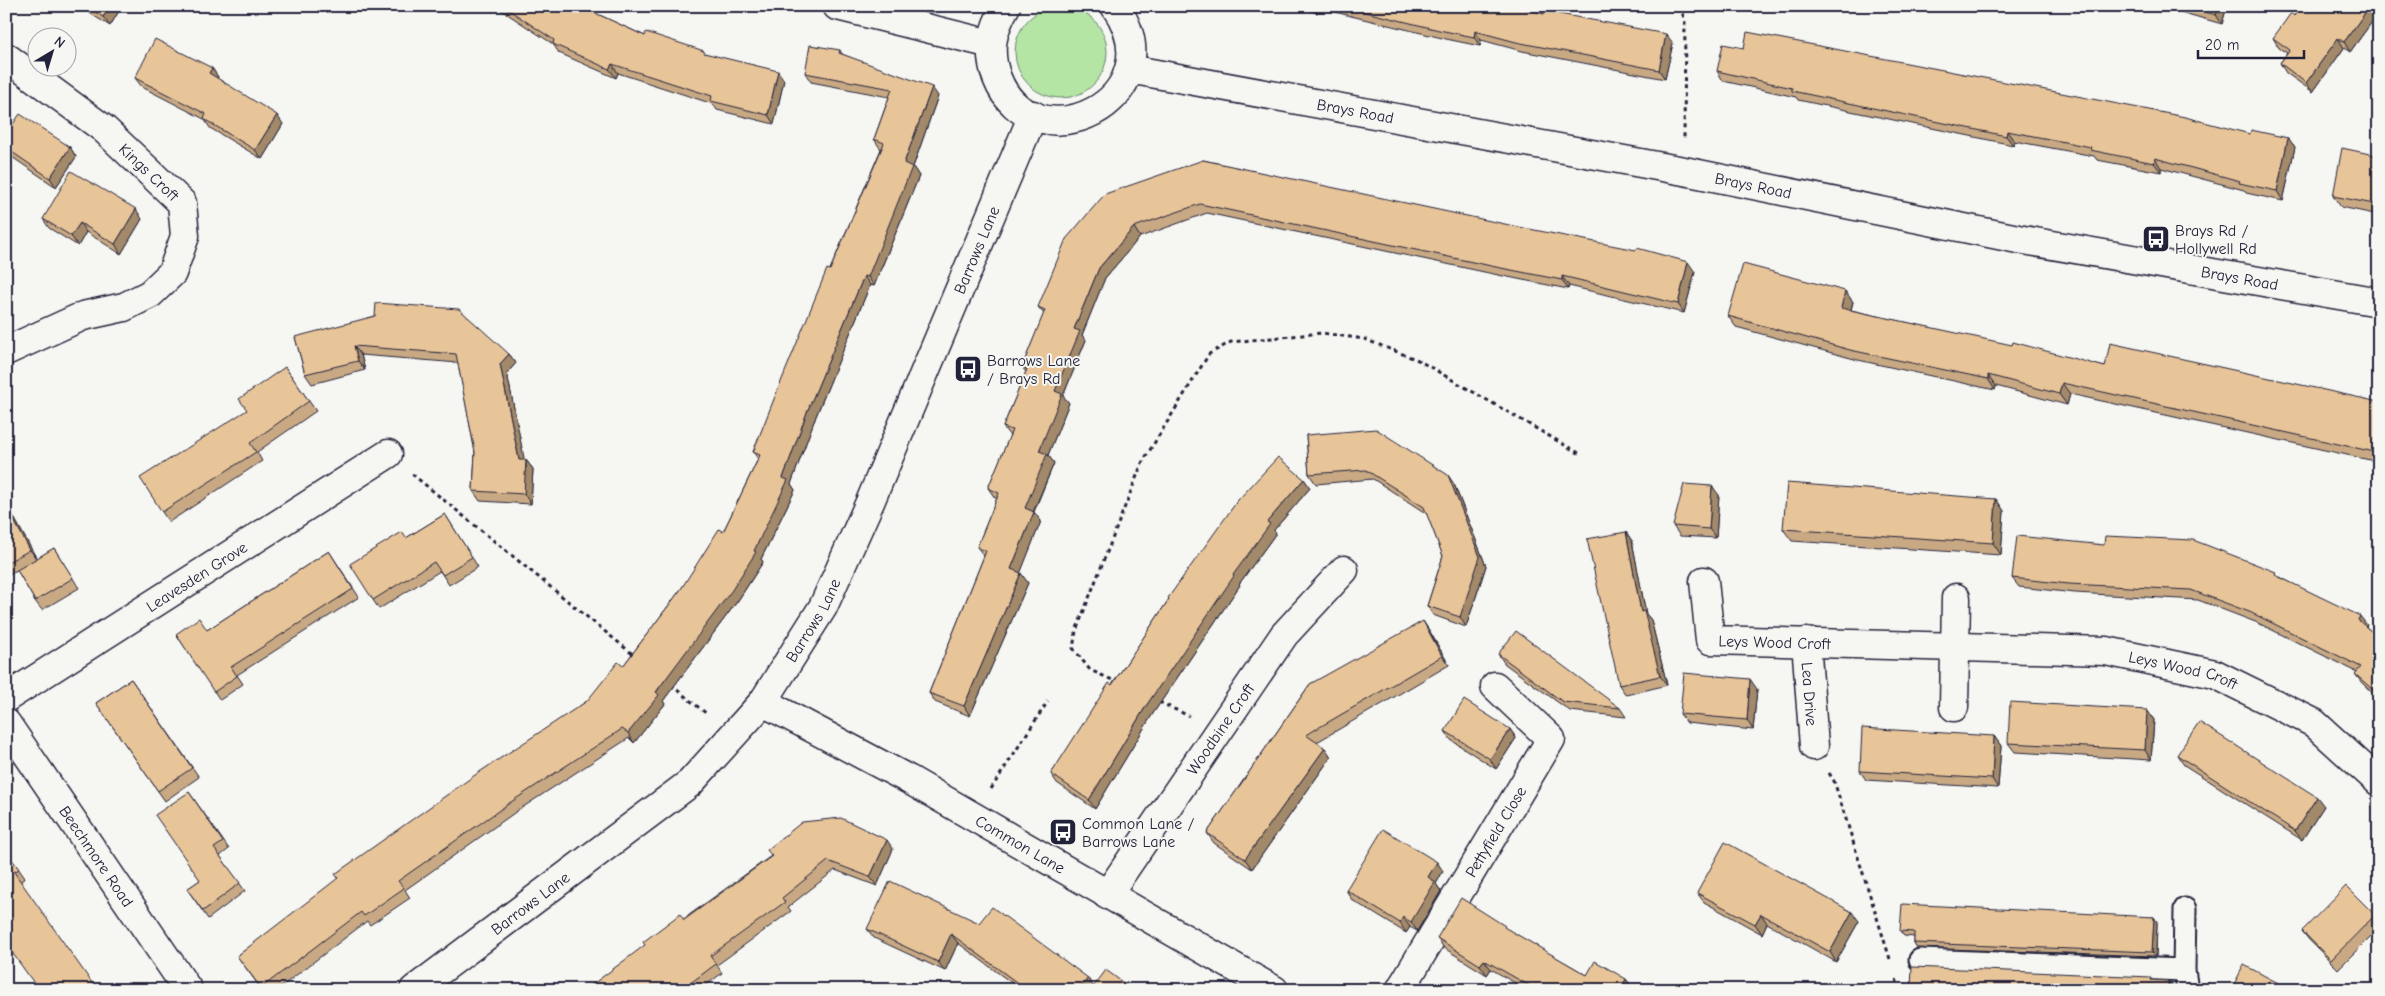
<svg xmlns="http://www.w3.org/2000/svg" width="2385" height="996" font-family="'Comic Neue',sans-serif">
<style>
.green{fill:#b4e5a5;stroke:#6b8470}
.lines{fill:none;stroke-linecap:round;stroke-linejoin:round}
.service-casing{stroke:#22223b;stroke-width:25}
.minor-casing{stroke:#22223b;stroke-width:31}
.tertiary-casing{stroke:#22223b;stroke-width:31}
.path{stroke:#22223b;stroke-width:3;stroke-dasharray:4 4;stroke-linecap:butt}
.service{stroke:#f6f6f2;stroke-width:21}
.minor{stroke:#f6f6f2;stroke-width:28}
.tertiary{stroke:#f6f6f2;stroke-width:28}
.wall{fill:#c8a984;stroke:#22223b}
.shaded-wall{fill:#a2896b;stroke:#22223b}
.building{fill:#e8c499;stroke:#22223b}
.labels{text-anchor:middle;stroke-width:4;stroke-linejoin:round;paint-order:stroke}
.street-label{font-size:16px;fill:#22223b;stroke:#f6f6f2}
.poi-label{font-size:16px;fill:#22223b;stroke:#f6f6f2;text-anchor:start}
</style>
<rect width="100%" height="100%" fill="#f6f6f2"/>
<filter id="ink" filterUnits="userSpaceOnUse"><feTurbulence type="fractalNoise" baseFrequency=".02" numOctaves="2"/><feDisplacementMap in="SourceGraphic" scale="10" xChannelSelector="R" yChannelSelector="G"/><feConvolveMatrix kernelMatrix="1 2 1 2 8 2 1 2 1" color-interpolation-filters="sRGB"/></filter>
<g filter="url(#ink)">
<path class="green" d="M1015 52a46 46 0 1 1 92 0a46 46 0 1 1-92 0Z"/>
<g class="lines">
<g class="service-casing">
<path id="service" d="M1920 960 2184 970 2185 909
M2184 970 2187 990"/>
</g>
<g class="minor-casing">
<g id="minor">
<path id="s1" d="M6 57 104 129 182 203 185 236 172 273 150 294 124 307 83 316 6 351"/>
<path id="s2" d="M1704 581 1710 640 2106 651 2215 674 2314 723 2379 782"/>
<path id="s3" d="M1806 642 1814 746"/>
<path id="s4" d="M6 698 388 454"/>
<path id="s5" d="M763 702 908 779 1274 990"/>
<path d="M1954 707 1956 598"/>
<path id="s6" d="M6 723 188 990"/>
<path id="s7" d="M1107 895 1284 635 1344 570"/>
<path id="s8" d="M1400 990 1551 739 1495 686"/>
</g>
</g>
<g class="tertiary-casing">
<g id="tertiary">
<path d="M837 6 991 44"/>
<path d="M1006 6C992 30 987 51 997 78 1032 169 1180 100 1115 6"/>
<path id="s9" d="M1128 72 1140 71 1684 171 2018 239 2379 302"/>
<path id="s10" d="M414 990 690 783 763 702 823 607 870 502 1033 115"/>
</g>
</g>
<path class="path" d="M1680 6 1685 21 1684 138
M412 474 635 656
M1119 683 1090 670 1073 648 1076 631 1142 463 1209 354 1231 342 1322 333 1364 339 1418 360 1582 455
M671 685 707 714
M1159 702 1189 716
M1829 773 1834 781 1890 959
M991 789 1048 701
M1896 979 1900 990"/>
<use href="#service" class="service"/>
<use href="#minor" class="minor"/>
<use href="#tertiary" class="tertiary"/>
</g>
<path class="wall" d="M78 6H122L110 26Z
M495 6H580L645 36 707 54 784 80 774 124 717 110 713 104 618 73 616 78 559 53 553 44Z
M1294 6H1515L1544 14 1673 43 1665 79 1522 51 1481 40 1480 46 1446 39 1318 8 1317 13Z
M2159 6H2227L2222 24Z
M2301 6H2370L2377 15 2350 52 2344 48 2313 92 2286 73 2280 63 2287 53 2279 48 2273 38 2294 16Z
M840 50 842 54 938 96 913 167 919 176 874 286 870 285 814 421 791 484 795 490 761 559 763 562 739 599 663 701 665 704 634 743 629 738 517 811 405 890 410 898 370 925 367 921 277 990H262L237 956 587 701 623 666 681 589 723 532 758 459 753 452 881 149 880 148 874 139 889 97 811 82 805 73Z
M212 68 218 77 217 79 283 124 262 159 210 128 204 119 142 87 135 78Z
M1717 71 2250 134 2288 138 2295 147 2283 201 2246 193 2244 190 2161 168V172L2097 160 2094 156 2014 141 2013 145 1798 100 1796 97 1723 81Z
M6 134 70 147 76 157 56 187 6 153Z
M2379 156V215L2341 207 2333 196Z
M1203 160 1695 272 1684 313 1569 286 1568 289 1503 276 1207 213 1140 237 1105 278 1082 335 1086 340 1063 396 1069 403 1048 455 1054 463 1034 512 1041 521 1020 573 1028 583 970 716 935 702 929 693 984 556 977 547 997 498H995L988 488 1010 436 1003 427 1026 372 1022 367 1044 314 1038 307Z
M43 219H142L121 254 86 232 78 246 49 228Z
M1845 291 1853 302 1851 310 2105 367 2379 402V462L2070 394 2067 405 1996 386 1995 390 1858 360 1736 327 1728 316Z
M295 337 509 354 516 363 507 373 524 460H526L533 469 531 504 480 501 473 491 475 452 458 363 361 355 365 370 312 384 305 374Z
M285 367 316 411 257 452 262 461 169 522 162 512 247 410Z
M1306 435 1454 484 1486 566 1466 627 1433 615 1427 606 1443 556 1427 514 1373 479 1316 484 1309 474Z
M1304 479 1310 488 1274 530 1276 533 1239 584 1240 585 1152 715 1095 809 1057 783 1051 774 1112 685 1169 599 1168 598Z
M1719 495 1716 538 1680 536 1673 526Z
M1996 499 2004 511 2001 555 1792 541 1783 529Z
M6 506 11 512 36 559 54 548 79 588 42 610 35 601 17 570 6 576Z
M445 514 478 567 449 585 440 571 379 609 373 600 406 538Z
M1626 532 1632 541 1646 614 1651 620 1667 685 1626 695 1619 685Z
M329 551 359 597 237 675 243 684 220 700 176 634 207 630Z
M2280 577 2367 625 2366 627 2379 638V699L2362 683 2355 674 2357 672 2258 623 2198 600 2075 593 2019 587 2012 578Z
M1429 630 1449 665 1317 742 1325 748 1331 757 1252 869 1214 843 1207 833 1310 684Z
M1498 654 1620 708 1626 717 1570 711 1505 664Z
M131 679 199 777 165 801 96 703Z
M1757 689 1753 730 1687 723 1680 714Z
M2147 710 2154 720 2151 760 2015 752 2008 743Z
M1510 729 1516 738 1496 769 1451 740 1445 731Z
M1994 736 2001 746 1998 788 1866 780 1860 771Z
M2177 755 2324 806 2302 840 2184 765Z
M189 792 229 849 220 856 245 891 208 919 187 889 200 880Z
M893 849 877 886 835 870 788 907 791 911 717 965 722 973 700 990H585L771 856Z
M6 851 25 878 21 881 6 944Z
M1443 871 1436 884 1441 891 1417 931 1410 927 1406 933 1352 900 1346 890Z
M1697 893 1859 921 1836 962 1767 923 1762 934 1704 902Z
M2375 915 2379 920V928L2338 969 2309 940 2302 931Z
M2154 917 2157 922 2156 956 1917 948 1914 943V937L1904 936 1900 931Z
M979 923 1094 986 1133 990H1021L958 943 945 971 874 938 867 929Z
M1508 930 1587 975 1626 979 1633 988 1632 990H1527L1491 969 1487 975 1444 948 1437 938Z"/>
<path class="shaded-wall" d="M110 6H122L110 26 103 17Z
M1312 6H1317L1318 8 1317 13Z
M2218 6H2227L2222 24 2216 15Z
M2370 6 2377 15 2350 52 2344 42Z
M1475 31 1481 40 1480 46 1474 37Z
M1666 34 1673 43 1665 79 1659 70Z
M2338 38 2344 48 2313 92 2306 83Z
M612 64 618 73 616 78 609 69Z
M212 68 218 77 215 83 209 73Z
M778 71 784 80 774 124 768 115Z
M932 87 938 96 913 167 919 176 874 286 868 277 904 163Z
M277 115 283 124 262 159 255 150Z
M2007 131 2014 141 2013 145 2006 136Z
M2288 138 2295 147 2283 201 2277 191Z
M70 147 76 157 56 187 50 178Z
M2155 158 2161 168V172L2154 163Z
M136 209 142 219 121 254 115 244Z
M80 223 86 232 78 246 71 236Z
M1134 227 1140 237 1105 278 1082 335 1086 340 1063 396 1069 403 1048 455 1054 463 1031 517 1025 508 1055 391 1074 329 1099 268Z
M1688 262 1695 272 1684 313 1678 304Z
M864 276 870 285 814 421 791 484 795 490 761 559 763 562 739 599 663 701 665 704 634 743 628 733 754 551 783 478 807 412Z
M1562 276 1569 286 1568 289 1562 280Z
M1845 291 1853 302 1848 319 1841 308Z
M354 346 361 355 365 370 358 361Z
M509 354 516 363 507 373 526 468V460L533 469 531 504 524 494 519 460 500 364Z
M1988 375 1996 386 1995 390 1988 379Z
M2062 383 2070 394 2067 405 2059 394Z
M1448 475 1454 484 1486 566 1466 627 1460 617Z
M1304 479 1310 488 1274 530 1276 533 1239 584 1240 585 1152 715 1095 809 1089 800 1146 706 1267 522Z
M1712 486 1719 495 1716 538 1709 529Z
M1996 499 2004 511 2001 555 1993 543Z
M6 506 11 512 37 559 30 550Z
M1034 512 1041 521 1018 579 1011 569Z
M1626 532 1632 541 1646 614 1651 620 1667 685 1660 676 1641 612Z
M1021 573 1028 583 970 716 964 706Z
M2360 616 2367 625 2365 629 2358 620Z
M1423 621 1429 630 1449 665 1442 656Z
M1750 679 1757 689 1753 730 1747 720Z
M2147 710 2154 720 2151 760 2145 750Z
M1510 729 1516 738 1496 769 1490 759Z
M1994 736 2001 746 1998 788 1992 779Z
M1325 748 1331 757 1252 869 1245 859Z
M2317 797 2324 806 2302 840 2295 831Z
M887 840 893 849 877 886 870 877Z
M1437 862 1443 871 1436 884 1441 891 1417 931 1411 922 1428 877Z
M1852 912 1859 921 1836 962 1830 952Z
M1761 914 1767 923 1762 934 1755 924Z
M1403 917 1410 927 1406 933 1400 923Z
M2154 917 2157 922 2156 956 2152 952Z
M951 934 958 943 945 971 938 962Z
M1484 960 1491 969 1487 975 1480 965Z
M1088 978 1094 988 1093 990H1079Z
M1626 979 1633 988 1632 990H1620Z
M2168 981 2172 986 2171 990H2168Z"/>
<path class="building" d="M86 6H110L103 17Z
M503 6H580L645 36 646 32 704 51V53L778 71 768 115 711 101 712 96 612 64 609 69 553 44 554 40Z
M1341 6H1515L1544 14V11L1666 34 1659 70 1516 42 1475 31 1474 37 1439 30Z
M2185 6H2218L2216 15Z
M2301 6H2370L2344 42 2338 38 2306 83 2280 63 2290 50 2273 38 2291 13 2294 16Z
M1747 32 2185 117 2250 134 2251 130 2288 138 2277 191 2239 183 2240 181 2155 158 2154 163 2090 150 2091 147 2007 131 2006 136 1792 91V88L1717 71 1723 44 1744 48Z
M155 39 212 68 209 73 277 115 255 150 204 119 206 114 135 78Z
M810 45 840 50 839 53 932 87 904 163 912 167 868 277 864 276 807 412 783 478 788 480 754 551 756 552 732 590 656 692 659 695 628 733 622 729 511 802 398 881 404 888 364 916 361 912 261 988 237 956 338 878 335 874 478 773 587 701 618 662 623 666 681 589 719 529 723 532 760 455 753 452 774 399 827 269 830 270 884 143 874 139 892 89 805 73Z
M20 114 70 147 50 178 6 148V134Z
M2342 148 2379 156V205L2333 196Z
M1203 160 1514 226 1636 250 1637 248 1688 262 1678 304 1562 276V280L1496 267 1200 204 1134 227 1099 268 1074 329 1080 331 1055 391 1062 394 1039 451 1047 454 1025 508 1034 512 1011 569 1021 573 964 706 929 693 986 551 977 547 999 493 988 488 1012 430 1003 427 1027 369 1022 367 1045 310 1038 307 1066 239 1105 194Z
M71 171 136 209 115 244 80 223 71 236 43 219Z
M1743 264 1845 291 1841 308 2012 345 2013 342 2105 367 2110 343 2379 402V453L2062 383 2059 394 1988 375V379L1850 350 1728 316Z
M376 303 459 309 509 354 500 364 519 460H526L524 494 473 491 475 452 456 354 354 346 358 361 305 374 295 337 375 316Z
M285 367 309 401 250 443 256 452 162 512 140 478 247 410 239 399Z
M1376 429 1448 475 1480 557 1460 617 1427 606 1443 556 1424 507 1366 470 1309 474 1306 435Z
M1278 457 1304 479 1267 522 1270 524 1233 575 1234 576 1146 706 1089 800 1051 774 1109 683 1112 685 1169 599 1168 598 1238 500Z
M1787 483 1996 499 1993 543 1783 529Z
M1684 484 1712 486 1709 529 1673 526Z
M6 506 30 550 6 563Z
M445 514 472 557 443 575 434 562 373 600 350 564 402 532 406 538Z
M1626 532 1641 612 1644 611 1660 676 1619 685 1587 539Z
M2017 536 2104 545 2105 536 2193 540 2276 572 2275 575 2360 616 2358 620 2379 638V695L2355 674 2361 667 2252 613 2191 590 2069 584 2012 578Z
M54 548 73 578 35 601 17 570Z
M329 551 353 589 231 667 237 676 214 692 176 634 199 618 207 630Z
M1423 621 1442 656 1306 735 1325 748 1245 859 1207 833 1310 684Z
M1516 631 1620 708 1563 702 1498 654Z
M1684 673 1750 679 1747 720 1680 714Z
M131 679 192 768 158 791 96 703Z
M1464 700 1510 729 1490 759 1445 731Z
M2010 702 2147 710 2145 750 2008 743Z
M2199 722 2317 797 2295 831 2177 755Z
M1862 728 1994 736 1992 779 1860 771Z
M189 792 223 842 214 848 240 883 203 911 187 889 200 880 155 815Z
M841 818 887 840 870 877 828 861 782 898 785 902 710 956 716 964 681 990H585L645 945 643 942 680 914 684 920 772 856 767 850 802 822Z
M1383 829 1437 862 1428 877 1435 882 1411 922 1403 917 1400 923 1346 890Z
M1725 842 1852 912 1830 952 1761 914 1755 924 1697 893Z
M6 851 19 869 14 872 97 990H39L6 944Z
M890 881 979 923 992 907 1088 978 1079 990H1027L951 934 938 962 867 929Z
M2346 886 2375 915 2331 960 2302 931Z
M1461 898 1505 926 1504 927 1587 975 1595 961 1626 979 1620 990H1537L1484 960 1480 965 1437 938Z
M1902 904 2154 917 2152 952 1914 943V932L1900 931Z
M2244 965 2284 986 2282 990H2231Z
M1912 967 2151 977V980L2168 981V990H1911Z
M1106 970 1133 990H1091Z"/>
</g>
<defs>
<g id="bus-square" transform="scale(1.4375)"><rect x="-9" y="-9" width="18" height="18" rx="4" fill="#22223b" stroke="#f6f6f2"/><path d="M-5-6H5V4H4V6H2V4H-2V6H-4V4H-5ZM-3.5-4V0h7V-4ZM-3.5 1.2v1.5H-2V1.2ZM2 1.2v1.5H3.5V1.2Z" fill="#fff"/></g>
</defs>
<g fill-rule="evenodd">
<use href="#bus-square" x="2156" y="239"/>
<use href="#bus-square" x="968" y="369"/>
<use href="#bus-square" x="1063" y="832"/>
</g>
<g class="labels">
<g class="street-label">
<text dy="6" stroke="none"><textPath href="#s9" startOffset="231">Brays Road</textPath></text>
<text dy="6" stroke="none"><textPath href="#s1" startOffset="184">Kings Croft</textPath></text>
<text dy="6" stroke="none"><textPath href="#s9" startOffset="636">Brays Road</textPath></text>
<text dy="6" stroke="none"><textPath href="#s10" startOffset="955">Barrows Lane</textPath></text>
<text dy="6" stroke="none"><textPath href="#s9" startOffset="1131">Brays Road</textPath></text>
<text dy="6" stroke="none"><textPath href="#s4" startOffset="226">Leavesden Grove</textPath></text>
<text dy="6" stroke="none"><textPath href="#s10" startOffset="550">Barrows Lane</textPath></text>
<text dy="6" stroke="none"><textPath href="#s2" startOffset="124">Leys Wood Croft</textPath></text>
<text dy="6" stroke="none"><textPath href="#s2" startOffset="535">Leys Wood Croft</textPath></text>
<text dy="6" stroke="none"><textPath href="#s3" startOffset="52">Lea Drive</textPath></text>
<text dy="6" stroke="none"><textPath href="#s7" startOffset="201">Woodbine Croft</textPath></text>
<text dy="6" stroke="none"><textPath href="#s8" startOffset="185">Pettyfield Close</textPath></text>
<text dy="6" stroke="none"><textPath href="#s5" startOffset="294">Common Lane</textPath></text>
<text dy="6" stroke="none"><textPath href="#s6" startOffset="161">Beechmore Road</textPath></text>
<text dy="6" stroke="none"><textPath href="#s10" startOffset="145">Barrows Lane</textPath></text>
</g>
<g class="poi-label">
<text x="2175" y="236">Brays Rd /<tspan x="2175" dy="18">Hollywell Rd</tspan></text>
<text x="987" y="366">Barrows Lane<tspan x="987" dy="18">/ Brays Rd</tspan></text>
<text x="1082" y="829">Common Lane /<tspan x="1082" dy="18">Barrows Lane</tspan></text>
</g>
</g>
<rect width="2385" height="996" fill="none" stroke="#f6f6f2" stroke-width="25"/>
<rect x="12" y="12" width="2360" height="971" fill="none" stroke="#22223b" stroke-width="2" filter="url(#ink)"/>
<g transform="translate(52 52) rotate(38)"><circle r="24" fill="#f6f6f2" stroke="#a1a1a9"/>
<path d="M0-4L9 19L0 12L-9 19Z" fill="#22223b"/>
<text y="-8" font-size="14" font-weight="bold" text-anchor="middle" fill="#22223b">N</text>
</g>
<path d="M2198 50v8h106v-8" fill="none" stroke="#22223b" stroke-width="2.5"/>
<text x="2205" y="50" font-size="15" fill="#22223b" stroke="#f6f6f2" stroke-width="4" paint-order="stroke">20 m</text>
</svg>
